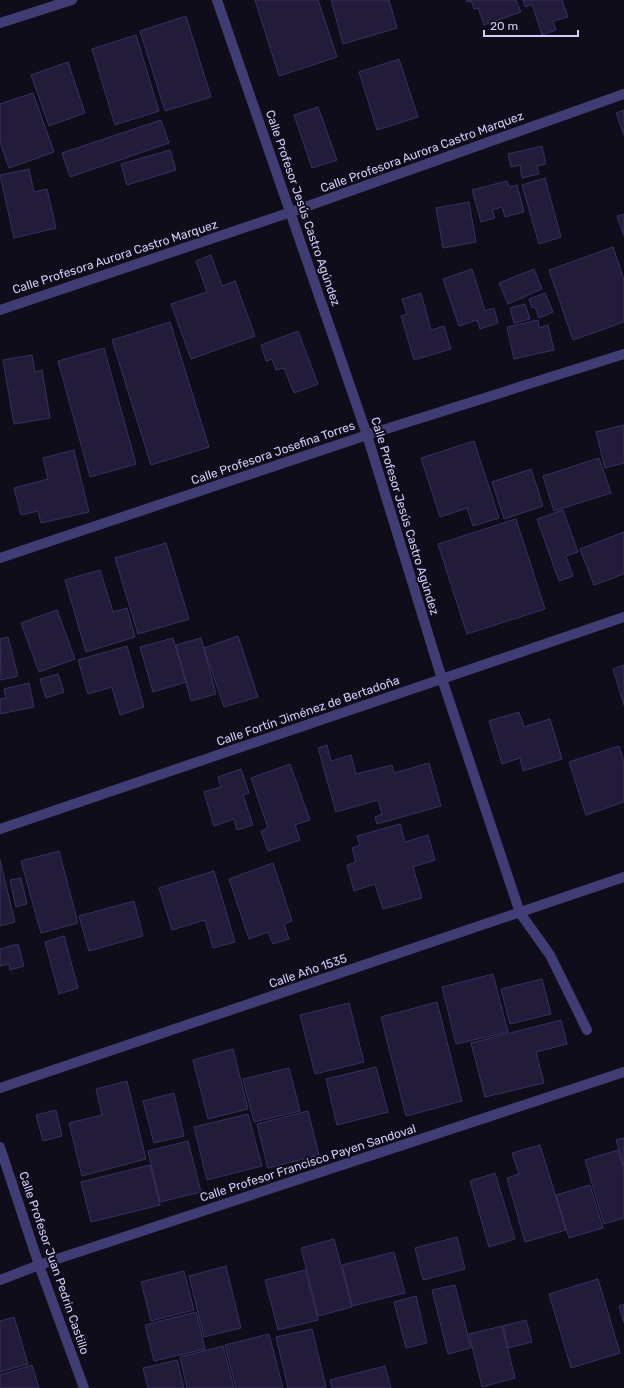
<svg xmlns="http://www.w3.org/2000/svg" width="624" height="1388" font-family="Rubik,sans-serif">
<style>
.building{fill:#221b39;stroke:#3a3062}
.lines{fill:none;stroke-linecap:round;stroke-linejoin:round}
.street{stroke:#403d74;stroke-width:10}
.labels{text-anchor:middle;stroke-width:4;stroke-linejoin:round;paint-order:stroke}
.street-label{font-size:12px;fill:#d2ccf9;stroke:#0f0d1a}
</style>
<rect width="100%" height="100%" fill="#0f0d1a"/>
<path class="building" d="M255 0H318L337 57 279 76Z
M331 0H389L397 28 343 44Z
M466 0H516L521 12 484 25 478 8 474 9 471 1 467 2Z
M523 0H562L568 17 553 21 556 30 542 35 532 4 525 7Z
M186 16 211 97 165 111 140 31Z
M136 35 159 111 115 125 92 49Z
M399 59 418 117 377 130 359 72Z
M68 62 85 113 49 126 31 75Z
M33 93 54 152 9 168 0 142V104Z
M318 107 337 160 312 168 294 115Z
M624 110V135L616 113Z
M161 120 169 143 70 177 62 153Z
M542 146 546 164 537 166 539 174 522 178 520 165 511 167 508 154Z
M170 150 176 170 127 185 121 164Z
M29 169 34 192 47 189 56 228 14 238 0 175Z
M545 178 561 237 539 244 522 185Z
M507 181 509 187 517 185 524 212 505 217 502 207 492 210 495 218 481 222 472 190Z
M469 202 476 242 443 248 436 208Z
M624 214V236L617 216Z
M613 247 624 280V322L573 340 549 270Z
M211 255 222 286 235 281 255 336 191 359 171 304 207 292 196 261Z
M472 269 485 311 494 308 498 323 480 329 477 320 459 326 443 279Z
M534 269 542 289 508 304 499 283Z
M421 293 431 330 444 326 451 349 414 360 401 316 407 314 402 299Z
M545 293 553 312 539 318 535 307 532 308 529 299Z
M525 304 530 319 514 323 510 308Z
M538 320 539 328 548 325 554 350 514 359 507 327Z
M170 322 209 447 151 465 112 340Z
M298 331 318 384 294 393 284 368 276 370 272 359 266 361 261 345Z
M104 348 136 464 90 477 58 361Z
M32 355 35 372 42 370 50 418 14 424 3 360Z
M624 425V463L605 468 596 432Z
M474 441 499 518 473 526 467 508 440 517 421 458Z
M74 450 89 512 41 523 38 511 21 515 14 488 48 479 43 458Z
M599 458 611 493 554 511 543 476Z
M531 469 543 506 504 519 492 482Z
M563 510 578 552 566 556 573 576 559 581 537 519Z
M516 519 545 609 467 634 438 544Z
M624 532V574L594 585 580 549Z
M166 543 189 619 138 634 115 558Z
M100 570 113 612 127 608 135 637 86 652 65 580Z
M57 610 75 659 39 672 21 623Z
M238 636 258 697 224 707 204 648Z
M8 637 18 676 1 680 0 639Z
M173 638 186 682 153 692 140 647Z
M201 638 216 694 191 701 176 645Z
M127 646 144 707 120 715 112 687 88 694 78 660Z
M624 665V705L613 669Z
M58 674 64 692 46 698 40 679Z
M29 683 34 707 0 714V699L6 698 4 689Z
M519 712 524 727 550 719 562 759 523 771 520 758 502 764 489 721Z
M327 745 331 761 351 755 356 774 392 765 394 773 429 763 441 806 377 824 375 817 382 814 378 800 336 812 318 748Z
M619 746 624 762V802L586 815 569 762Z
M290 764 310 820 295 825 300 840 268 851 261 831 268 828 251 778Z
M241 769 249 793 243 795 253 825 237 830 234 819 214 826 204 792 221 787 218 777Z
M400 824 405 842 428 835 435 860 413 867 422 898 383 909 375 884 354 891 347 865 356 862 352 848 360 845 357 836Z
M59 851 78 923 41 933 21 861Z
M0 860 15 922 0 926Z
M273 863 292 921 284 924 289 939 273 944 268 932 249 939 229 879Z
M214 871 235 942 213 948 205 920 172 930 159 888Z
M21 878 27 904 16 907 10 880Z
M134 901 143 936 89 951 79 916Z
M64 936 78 988 59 994 45 942Z
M18 944 24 966 10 970 9 964 0 966V949Z
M493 974 508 1032 456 1044 442 987Z
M542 979 551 1014 510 1024 501 989Z
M437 1002 462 1101 406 1116 381 1017Z
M349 1003 364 1062 315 1074 300 1015Z
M561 1020 567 1044 536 1052 544 1083 485 1097 471 1043Z
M233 1049 248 1109 208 1119 193 1060Z
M376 1067 388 1112 337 1125 326 1079Z
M289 1068 300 1111 254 1122 243 1079Z
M127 1081 146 1159 82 1176 69 1123 102 1115 96 1089Z
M174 1093 184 1136 154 1143 143 1101Z
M56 1110 62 1136 43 1141 36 1115Z
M308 1111 319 1155 268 1168 257 1124Z
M248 1114 262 1166 207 1180 194 1127Z
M624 1138V1166L616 1140Z
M188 1141 201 1192 160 1202 148 1151Z
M540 1145 566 1230 525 1242 507 1178 519 1174 512 1153Z
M618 1150 624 1170V1218L604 1224 585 1160Z
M150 1165 160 1205 91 1222 81 1182Z
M495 1173 515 1239 489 1247 470 1181Z
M590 1185 603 1228 569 1238 556 1195Z
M457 1237 465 1269 423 1280 415 1248Z
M334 1239 352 1307 318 1316 301 1248Z
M394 1252 405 1293 352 1306 342 1265Z
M226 1266 241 1328 204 1337 189 1276Z
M305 1270 318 1320 278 1330 265 1280Z
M184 1271 194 1310 151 1321 141 1282Z
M598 1279 620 1353 571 1368 549 1294Z
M455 1285 471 1348 448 1354 432 1290Z
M416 1296 427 1343 406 1348 394 1302Z
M624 1304V1323L619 1306Z
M196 1312 205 1349 154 1361 145 1325Z
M14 1317 28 1364 0 1372V1321Z
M526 1320 532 1342 508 1348 503 1326Z
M502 1326 515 1378 482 1387 469 1334Z
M312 1329 326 1387 321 1388H288L276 1337Z
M269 1334 283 1388H236L225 1345Z
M223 1346 234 1388H187L180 1357Z
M177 1360 184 1388H148L143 1368Z
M32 1365 39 1388H0V1375Z
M385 1366 391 1388H332L330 1380Z"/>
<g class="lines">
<path class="street" d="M217 0 367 435 442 679 520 913 550 955 587 1030
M0 23 72 0
M0 310 291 212 624 94
M0 558 367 435 624 354
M0 829 624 617
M0 1088 624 877
M0 1147 39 1265 84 1388
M0 1280 39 1265 624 1072"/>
</g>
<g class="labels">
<g class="street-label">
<text transform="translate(422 152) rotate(-20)" y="4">Calle Profesora Aurora Castro Marquez</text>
<text transform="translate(303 208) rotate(71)" y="4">Calle Profesor Jesús Castro Agúndez</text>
<text transform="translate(115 257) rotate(-18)" y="4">Calle Profesora Aurora Castro Marquez</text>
<text transform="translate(273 453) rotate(-19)" y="4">Calle Profesora Josefina Torres</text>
<text transform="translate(405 516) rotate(73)" y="4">Calle Profesor Jesús Castro Agúndez</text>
<text transform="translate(308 711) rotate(-19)" y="4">Calle Fortín Jiménez de Bertadoña</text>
<text transform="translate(308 971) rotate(-19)" y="4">Calle Año 1535</text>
<text transform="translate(308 1163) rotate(-18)" y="4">Calle Profesor Francisco Payen Sandoval</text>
<text transform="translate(54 1263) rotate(71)" y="4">Calle Profesor Juan Pedrin Castillo</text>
</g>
</g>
<path d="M484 30v6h94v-6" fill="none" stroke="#d2ccf9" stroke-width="2"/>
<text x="490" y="30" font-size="12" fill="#d2ccf9" stroke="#0f0d1a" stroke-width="3" paint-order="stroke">20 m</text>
</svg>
